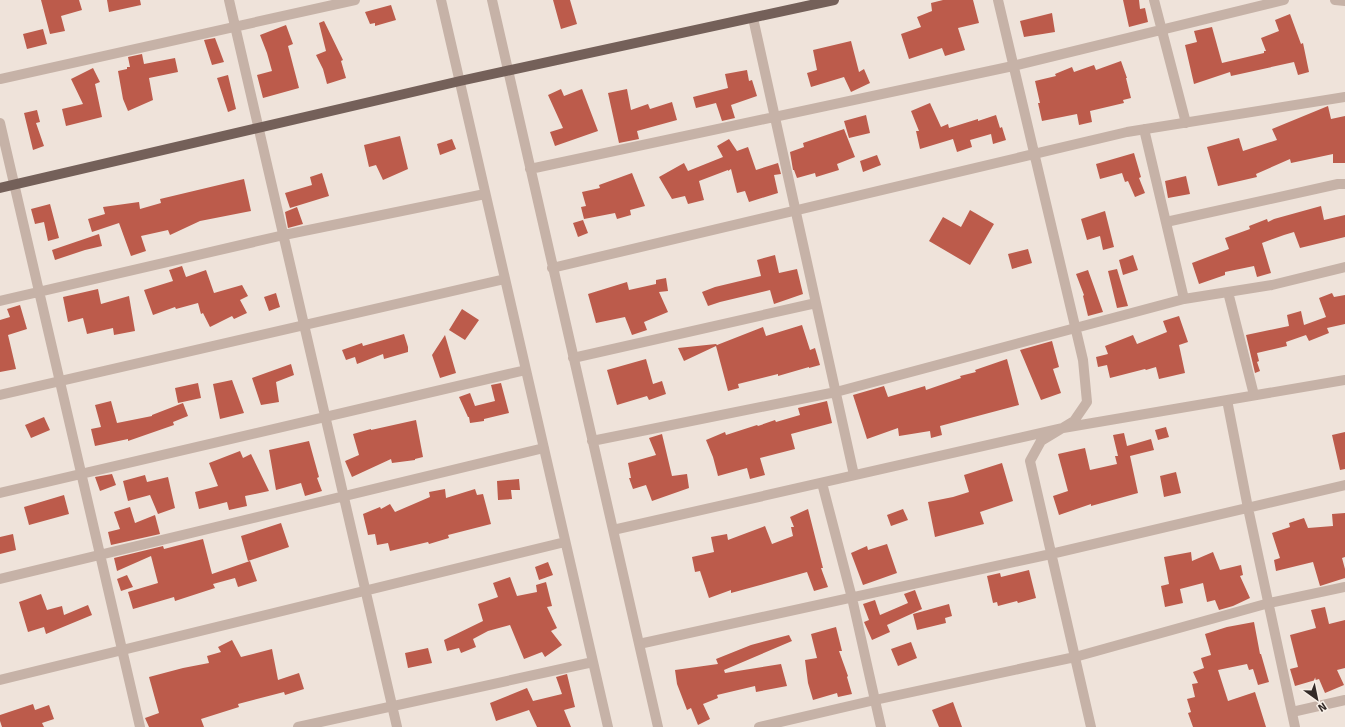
<svg xmlns="http://www.w3.org/2000/svg" width="1345" height="727" font-family="Signika,sans-serif">
<style>
.building{fill:#bc5b4b}
.lines{fill:none;stroke-linecap:round;stroke-linejoin:round}
.minor{stroke:#c6b2a7;stroke-width:10}
.major{stroke:#746059;stroke-width:10}
</style>
<rect width="100%" height="100%" fill="#efe3da"/>
<path class="building" d="M41 0H79L82 10 61 16 65 31 50 34Z
M107 0H140L141 5 109 12Z
M553 0H570L577 24 561 29Z
M943 0H973L979 23 958 28 965 50 945 56 942 48 909 59 901 34 921 27 917 17 932 11 931 3Z
M1123 0H1139L1140 9 1145 8 1148 22 1129 27Z
M391 5 396 20 375 26V23L370 24 365 12Z
M1052 13 1055 32 1024 37 1020 21Z
M1290 14 1301 44 1303 43 1309 72 1298 75 1294 62 1231 76 1230 72 1194 84 1185 45 1197 42 1194 31 1212 27 1222 63 1264 53V51H1266L1261 38 1279 31 1275 20Z
M324 21 343 60 341 61 346 78 327 84 323 69 316 55 326 51 319 23Z
M286 25 293 44 288 46 299 88 263 98 257 75 272 71 267 53 260 35Z
M43 29 47 44 27 49 23 34Z
M215 38 224 62 212 65 204 40Z
M851 41 859 72 864 69 870 83 851 92 844 77 811 87 807 73 817 70 813 50Z
M142 54 144 64 175 58 178 72 149 78 153 100 128 111 123 99 118 71 127 69V67H130L128 57Z
M1121 61 1127 78H1126L1131 98 1123 100 1124 103 1090 111 1092 122 1079 125 1077 114 1042 121 1038 103H1040L1035 81 1056 76 1055 74 1072 67 1074 72 1094 65 1096 70Z
M93 68 100 82 95 84 102 117 66 126 62 109 83 104 71 79Z
M747 70 749 81 752 80 757 96 731 105 735 118 722 121 716 103 696 108 693 97 728 88 725 74Z
M228 75 236 109 228 112 217 78Z
M561 89 564 96 582 89 598 131 555 146 550 132 563 128 548 95Z
M627 89 631 110 648 104 650 109 672 102 677 120 637 131 639 139 619 143 608 93Z
M930 103 941 127 948 124 949 128 978 119V121L996 115 1000 128 1002 127 1006 140 993 144 991 134 970 140 972 147 957 152 953 139 920 149 916 131H919L911 111Z
M1328 106 1331 119 1345 116V163H1333V154L1291 163 1290 159 1256 174 1257 177 1218 186 1207 147 1239 138 1243 151 1277 140 1272 129Z
M37 110 40 122 36 123 44 146 33 150 24 113Z
M866 115 870 133 849 138 844 121Z
M844 129 855 157 837 164 839 170 816 177 815 173 797 178 794 170H793L790 152 804 147 803 143Z
M400 136 408 169 383 180 376 165 369 167 364 145Z
M452 139 456 149 440 155 437 144Z
M729 139 737 151 748 147 756 170 778 163 781 174 774 175 778 193 749 202 745 191 737 193 731 169 728 171V170L699 181 704 200 688 204 685 196 672 199 659 177 684 163 688 171 723 157 717 146Z
M1134 153 1141 177 1139 178 1145 193 1135 197 1128 181 1125 182 1122 173 1100 179 1096 164Z
M877 155 881 165 863 172 860 161Z
M322 173 329 196 290 208 285 193 312 185 310 177Z
M632 173 645 206 630 210 631 215 617 219 615 213 584 219 581 207 586 206 582 192 600 188 599 185Z
M1186 176 1190 194 1168 198 1165 181Z
M244 179 251 211 200 221 170 235 168 230 141 236 146 251 131 256 119 223 92 232 88 219 105 214 103 207 139 202 140 209 161 203 160 199Z
M50 204 59 238 48 241 44 222 35 224 31 209Z
M1321 206 1324 220 1345 215V237L1300 248 1294 232 1284 235 1262 243 1271 273 1257 277 1254 266 1225 272V275L1199 284 1192 263 1229 249 1225 238 1250 229 1249 226 1267 219 1268 222 1274 219Z
M297 207 303 224 288 228 285 212Z
M970 210 994 224 970 265 929 241 943 217 961 227Z
M1105 211 1114 247 1103 250 1100 236 1087 240 1081 219Z
M583 220 588 233 578 237 573 223Z
M99 234 102 246 85 250 55 260 52 250Z
M1028 249 1032 263 1012 269 1008 254Z
M775 255 779 273 797 269 803 294 774 304 770 290 720 302 708 306 702 292 715 287 761 276 757 260Z
M1133 255 1138 270 1123 275 1119 260Z
M182 266 186 277 206 270 214 293 242 285 248 296 240 300 247 313 234 319 232 316 210 327 203 313 201 314 198 303 176 309 175 307 153 315 144 290 173 281 169 270Z
M1117 269 1128 306 1117 308 1108 271Z
M1088 270 1103 312 1088 316 1083 296 1084 295 1076 274Z
M666 278 668 291 659 292 668 312 644 322 647 330 632 335 625 317 596 323 588 294 627 282 629 290 656 284V285V280Z
M98 289 101 304 129 296 135 331 114 335 113 328 87 334 83 318 68 322 63 297Z
M276 293 280 307 269 311 264 297Z
M1332 293 1334 297 1345 295V324L1327 328 1329 333 1309 341 1306 335 1286 342 1287 346 1257 353 1259 361 1257 362 1260 371 1255 373 1246 335 1289 326 1287 315 1301 311 1304 325 1326 317 1319 298Z
M20 305 27 329 8 335 16 369 0 372V320L10 317 7 309Z
M462 309 479 320 465 340 449 330Z
M1179 316 1188 342 1179 345 1185 373 1159 379 1156 367 1146 370 1145 369 1110 378 1107 365 1098 367 1096 357 1108 354 1105 346 1133 335 1137 344 1167 332 1163 321Z
M802 325 810 350 815 348 820 365 809 368V367L778 376V374L738 384 739 388 728 391 716 346 684 361 678 348 716 344 717 345 763 327 766 336Z
M404 334 408 347V352L384 359 383 354 357 364 355 357 346 360 342 350 362 343 363 346Z
M445 335 456 373 440 378 432 355Z
M1052 341 1059 367 1053 369 1061 393 1041 400 1020 350Z
M646 359 653 384 662 381 666 394 649 400 647 396 617 405 607 370Z
M1007 359 1019 405 940 426 942 435 931 438 930 431 899 436 898 428 867 439 853 395 884 386 888 397 925 386 926 390 961 378 960 376 976 372 975 370Z
M291 364 294 375 276 382 279 402 261 405 252 378Z
M232 380 244 413 220 419 213 384Z
M198 383 201 398 178 403 175 388Z
M501 383 509 413 484 419V421L470 423 469 417H468L459 397 470 393 475 406 495 401 491 385Z
M111 401 117 423 152 416V415L183 403 188 416 173 422 174 425 128 441V439L95 446 91 429 101 427 95 405Z
M827 401 832 423 791 434 795 449 760 458 765 475 750 479 747 468 718 476 713 457 706 440 725 432 726 435 757 425 758 426 775 420 776 422 800 415 798 408Z
M44 417 50 430 31 438 25 425Z
M416 420 423 457 415 459V460L392 463 391 459 352 477 345 461 359 455 353 434 371 429V430Z
M1166 427 1169 437 1158 440 1155 430Z
M1345 432V469L1340 470 1332 435Z
M1124 433 1127 446 1151 439 1154 450 1130 456 1138 493 1091 506V504L1059 515 1053 496 1068 491 1058 454 1085 448 1090 470 1117 464 1115 456H1118L1113 435Z
M662 434 672 476 687 474 689 488 652 501 646 485 633 489 629 478H631L628 463 656 455 649 438Z
M309 441 319 477 317 478 322 491 305 496 301 483 276 490 269 450Z
M240 451 243 458 251 454 269 491 245 496 247 506 229 510 227 502 199 509 195 492 218 486 209 463Z
M1002 463 1013 501 980 512 984 524 935 537 928 502 953 497 969 492 964 475Z
M1176 472 1181 493 1164 497 1160 476Z
M112 474 116 485 100 491 95 477Z
M145 475 147 482 168 477 175 508 158 514 150 495 128 501 123 481Z
M519 479 520 490H511L512 499 498 500 497 481Z
M445 489 446 498 475 489 477 495 483 494 491 524 448 535 449 538 429 544 428 542 390 551 388 543 377 545 375 534 368 535 363 514 380 507 381 509 390 504 395 512 430 497 429 492Z
M64 495 69 514 29 525 24 507Z
M130 507 135 523 155 515 160 534 111 545 108 532 120 529 114 512Z
M808 509 823 568H821L828 587 814 591 807 572 731 593V590L709 598 700 571 695 572 692 557 714 552 711 537 727 534 728 540 765 526 772 544 793 536 791 527H794L790 517Z
M903 509 908 520 891 526 887 515Z
M1345 513V557L1342 558 1345 569V578L1320 586 1313 562 1276 571 1274 560 1280 558 1272 533 1290 527 1289 523 1304 518 1308 528 1333 526 1332 514Z
M281 523 289 547 248 561 241 536Z
M13 534 16 550 0 554V537Z
M203 539 212 574 250 561 257 581 238 587 235 578 213 584 215 588 175 601 174 597 133 609 128 592 158 583 151 556 117 571 114 558 163 546 164 549Z
M887 544 897 573 863 585 851 553 867 546 868 550Z
M1191 552 1192 561 1213 552 1220 570 1241 565 1243 575 1240 576 1250 598 1233 606 1219 610 1215 600 1207 602 1203 583 1180 589 1183 603 1165 607 1161 586 1169 584 1164 557Z
M548 562 553 575 539 580 535 567Z
M1029 570 1036 598 1018 603 1017 601 998 606 997 602 993 603 987 576 1000 573 1001 577Z
M127 575 133 587 121 591 117 579Z
M510 577 517 596 537 592 536 585 546 582 552 606 547 607 557 628 551 631 562 645 545 657 542 652 524 659 510 625 488 631 473 639 476 647 461 653 459 648 447 651 444 640 483 621 478 604 498 597 493 583Z
M915 590 922 609 887 625 890 632 872 640 864 622 869 620 863 604 875 600 880 615 908 603 904 594Z
M41 594 47 610 62 606 64 615 88 605 92 615 46 634 44 627 28 632 19 602Z
M949 604 952 616 945 618 946 623 917 630 913 614Z
M1325 607 1329 624 1345 620V668L1337 670 1344 685 1325 693 1319 679 1295 686 1290 669 1298 667 1290 635 1316 628 1311 610Z
M1254 622 1260 654H1261L1269 682 1258 685 1253 669 1249 670 1247 664 1218 670 1228 701 1255 692 1266 727H1193L1188 713 1191 712 1187 699 1195 697 1192 684 1198 683 1193 672 1204 668 1201 658 1211 655 1205 634 1227 627Z
M836 627 842 651H839L848 676 847 677 852 694 838 697 837 693 813 700 808 683 805 660 817 658 811 634Z
M789 635 792 641 724 670 725 673 781 664 787 686 756 692 755 686 717 695 718 698 703 704 710 719 698 725 691 708 687 710 677 684 675 670 718 664 716 659 751 645Z
M232 640 241 657 272 649 278 680 299 673 304 689 285 695 284 692 238 704 239 707 201 719 204 727H149L145 718 159 713 149 677 183 668 209 663 207 656 221 652 218 647Z
M911 642 917 658 898 666 891 649Z
M428 648 432 663 408 668 405 653Z
M567 674 575 707 564 710 571 727H537L529 710 496 721 490 703 527 688 533 701 562 694 556 677Z
M953 702 962 727H939L932 710Z
M33 704 35 710 49 705 54 719 42 723 44 727H2L0 721V715Z"/>
<g class="lines">
<path class="minor" d="M229 0 397 727
M441 0 608 727
M492 0 658 727
M998 0 1083 360 1087 402 1074 421 1041 441 1030 461 1091 727
M1154 0 1186 123
M1335 0 1345 1
M753 18 854 475
M0 79 355 0
M0 123 140 727
M1144 129 1184 299
M530 169 1013 66 1284 0
M1166 222 1338 184H1345
M552 268 1127 132 1345 97
M1228 292 1254 395
M0 301 284 235 485 194
M573 358 816 303
M0 395 505 279
M1227 400 1248 508 1295 727
M592 441 836 392 1184 299 1272 285 1345 267
M822 483 852 598 881 727
M0 493 526 370
M613 530 1063 428 1345 380
M0 579 544 448
M639 644 1051 554 1345 485
M0 680 565 542
M1292 712 1345 700
M298 727 593 662
M759 727 875 700 1075 657 1269 603 1345 587"/>
<path class="major" d="M0 188 460 81 834 0"/>
</g>
<g transform="translate(1317 699) rotate(147)" stroke="#f7eee6" stroke-width="3" paint-order="stroke">
<path d="M0-3L7 15L0 10L-7 15Z" fill="#332a27"/>
<text y="-6" font-size="11" font-weight="bold" text-anchor="middle" fill="#332a27">N</text>
</g>
</svg>
